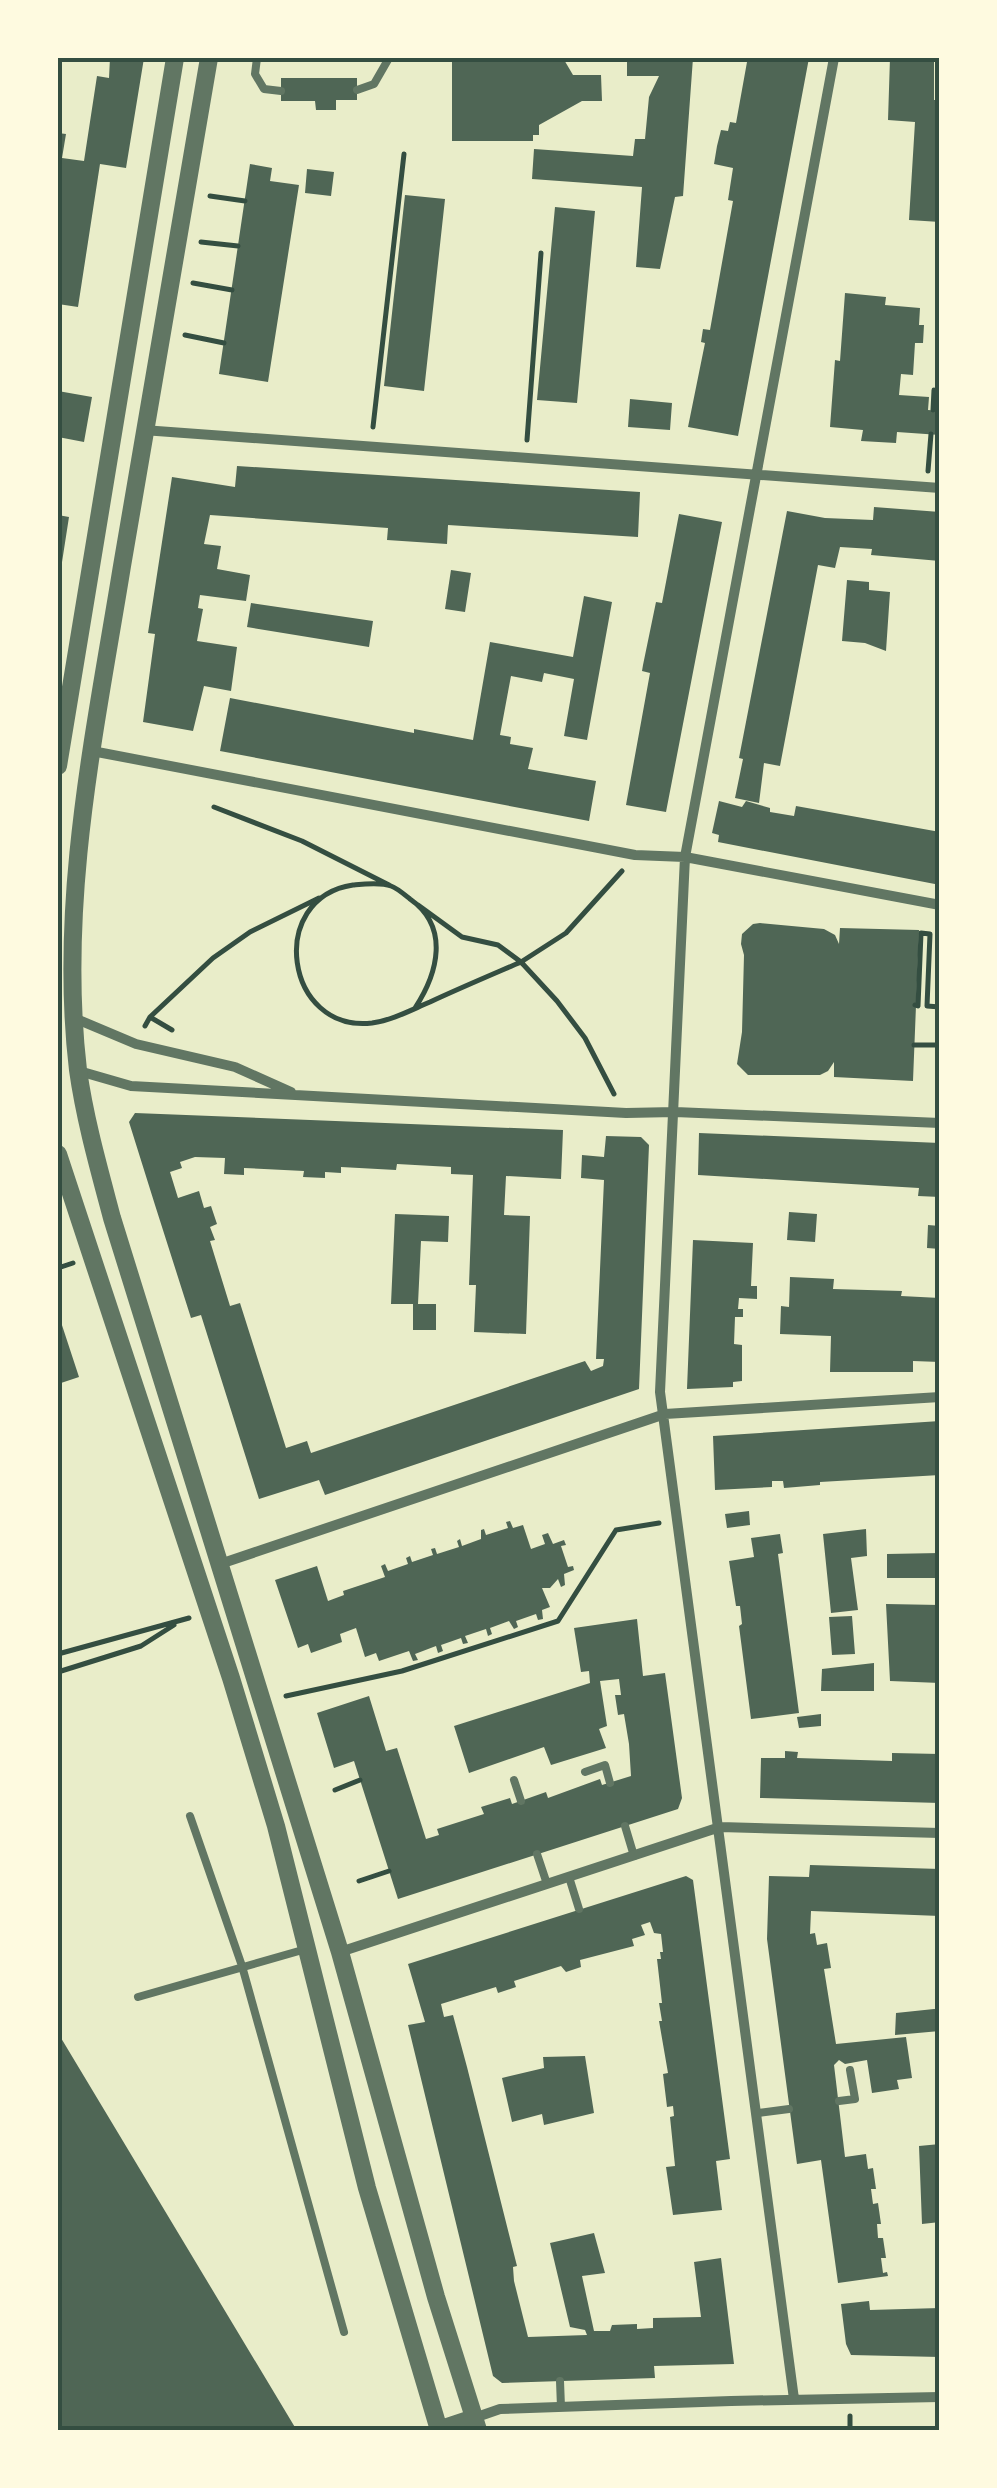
<svg xmlns="http://www.w3.org/2000/svg" width="997" height="2488" font-family="'Open Sans',sans-serif">
<style>
.building{fill:#4f6655}
.lines{fill:none;stroke-linecap:round;stroke-linejoin:round}
.path{stroke:#344e41;stroke-width:5}
.service{stroke:#617663;stroke-width:8}
.minor{stroke:#617663;stroke-width:10}
.tertiary{stroke:#617663;stroke-width:18}
.neatline{fill:none;stroke:#344e41;stroke-width:4}
</style>
<rect width="100%" height="100%" fill="#e9edc9"/>
<path class="building" d="M110 58H144L126 168 100 164 78 307 58 304V133L66 134 62 158 84 161 97 76 109 78Z
M452 58H563L573 75H601L602 101H582L539 125V135H533V141H452Z
M627 58H693L683 196 675 197 660 269 636 267 642 187 532 179 534 149 633 156 635 139H645L649 97 659 76H627Z
M756 58H809L738 436 688 427 705 343 701 342 703 329 710 330 733 201 728 200 733 168 714 164 717 146 721 130 728 131 730 122 736 123 747 62H755Z
M890 58H934V100H940V222L909 220 915 122 888 120Z
M281 78H357V100H336V110H316L315 101H281Z
M250 164 272 168 270 181 299 185 268 382 219 374Z
M307 169 334 172 331 196 305 193Z
M405 195 445 199 424 391 384 386Z
M555 207 595 211 577 403 537 400Z
M845 293 886 297 885 305 920 308 919 325H924L923 343H915L913 375 901 374 899 395 929 397 928 410 940 411V435L897 432 896 443 861 441 863 430 830 427 835 360 840 361Z
M58 391 92 397 84 442 58 437Z
M630 399 672 403 670 430 628 427Z
M237 466 640 492 638 537 448 525 447 544 387 540 388 528 210 515 204 544 221 546 217 569 250 575 246 601 200 595 198 608 203 609 197 641 237 647 231 691 204 686 193 731 143 722 155 634 148 633 172 477 235 487Z
M874 507 940 512V561L871 555 872 549 840 547 835 568 818 565 780 766 764 763 759 803 735 798 743 759 739 758 787 511 825 518 873 520Z
M679 514 722 522 666 812 626 805 650 673 642 671 643 665 656 602 662 603Z
M58 515 69 517 60 575 58 574Z
M451 570 471 573 465 612 445 609Z
M847 580 869 582V590L890 592 886 651 865 643 842 641Z
M584 596 612 602 587 740 564 736 574 679 544 673 542 682 511 676 500 735 511 737 510 744 533 748 528 769 596 781 589 821 220 751 230 698 414 733V729L473 740 490 642 573 657Z
M251 603 373 621 369 647 247 627Z
M719 801 742 807 746 801 770 808V812L794 816 796 806 940 832V885L718 842 719 835 712 833Z
M760 923 824 929 835 935 839 944 840 928 919 930 913 1081 834 1077V1062L828 1071 820 1075H748L737 1064 742 1032 744 955 741 944 742 934 753 924Z
M135 1113 563 1130 561 1179 506 1176 504 1215 530 1216 526 1334 474 1332 476 1285H469L473 1175 451 1174V1167L397 1164 396 1170 341 1167V1173L325 1172V1178L303 1177 304 1171 244 1168V1175L224 1174 225 1158 195 1157 180 1162 182 1168 170 1172 178 1198 199 1191 204 1208 211 1206 217 1224 210 1227 215 1240 210 1241 230 1306 240 1303 286 1448 307 1441 311 1453 585 1361 591 1371 603 1366 604 1359H596L604 1180 581 1178 582 1155 604 1157 606 1136 641 1137 649 1145 639 1389 325 1495 319 1480 259 1499 201 1315 191 1318 155 1205 129 1122Z
M699 1133 940 1143V1197L918 1196 919 1188 698 1175Z
M789 1212 817 1214 815 1242 787 1240Z
M395 1214 449 1216 448 1242 421 1241 418 1304H436V1330H413V1304H391Z
M928 1225 940 1226V1249L927 1248Z
M693 1240 753 1243 751 1286H757V1299L739 1298 738 1309H743V1317H735L734 1344 742 1345V1381L733 1382V1387L687 1389Z
M790 1277 834 1279 833 1289 902 1291 901 1296 940 1298V1362L913 1361V1372H830L831 1336 780 1334 781 1306 789 1307Z
M58 1313 79 1377 58 1384Z
M940 1421V1475L820 1482V1485L784 1488 783 1481H772V1487L715 1490 713 1436Z
M749 1511 750 1525 727 1528 725 1514Z
M510 1521 513 1528 523 1525 531 1549 545 1544 542 1535 548 1533 553 1544 564 1540 566 1545 561 1546 568 1567 573 1566 574 1570 564 1574 565 1585 561 1587 558 1579 550 1588H542L550 1607 542 1610 543 1619 538 1620 536 1614 516 1621 518 1627 514 1629 509 1621 490 1628 492 1634 488 1636 486 1629 465 1636 468 1643 463 1644 461 1638 441 1645 443 1651 438 1653 436 1646 415 1654 418 1660 413 1661 409 1651 379 1661 376 1653 365 1657 356 1628 340 1634 342 1642 311 1653 308 1644 298 1648 275 1580 317 1566 328 1601 344 1595 343 1591 385 1577 381 1566 385 1564 388 1571 408 1564 406 1558 410 1556 412 1562 433 1555 431 1549 435 1548 437 1554 459 1547 457 1541 460 1539 462 1546 481 1539V1530L484 1529 486 1535 508 1528 506 1522Z
M866 1529 867 1556 851 1558 858 1610 831 1613 823 1534Z
M780 1534 783 1553 778 1554 799 1713 751 1719 739 1626 742 1624 740 1606H736L729 1561 754 1557 751 1538Z
M940 1553V1578H887V1554Z
M886 1604 940 1605V1683L890 1681Z
M852 1616 855 1654 832 1655 829 1617Z
M637 1619 643 1676 665 1673 682 1798 678 1809 398 1899 354 1761 334 1768 317 1713 369 1696 386 1751 397 1748 426 1839 439 1835 437 1829 484 1814 481 1807 510 1798 512 1804 546 1792 548 1798 600 1779 602 1785 631 1776 629 1744 624 1714 618 1715 615 1695H621L619 1679 600 1681 607 1726 599 1729 606 1748 551 1765 544 1747 469 1773 454 1726 590 1683 589 1671 581 1672 574 1628Z
M874 1663V1691H821L822 1669Z
M821 1714V1726L799 1728 797 1717Z
M785 1751 798 1752 797 1758 892 1761V1753L940 1754V1803L760 1798 761 1758H785Z
M810 1865 940 1869V1916L811 1911 810 1934 815 1933 817 1945 827 1943 831 1968 824 1969 836 2044 906 2037 912 2078 897 2080 899 2089 872 2093 867 2060 845 2064 839 2060 834 2065 845 2157 866 2154 868 2169 873 2168 876 2189H871L873 2204 878 2203 881 2224H877L878 2238H883L886 2258H881L883 2273 887 2272 888 2276 838 2283 821 2160 797 2164 767 1939 769 1876 809 1877Z
M686 1876 693 1880 730 2159 716 2161 722 2210 673 2215 666 2167 675 2166 670 2117 674 2116 673 2106 667 2107 663 2074 668 2073 659 2021H662L659 2003H662L657 1959H661L660 1952H663L661 1934 654 1933 650 1922 641 1925 645 1935 632 1939 634 1946 580 1960 581 1967 566 1972 561 1966 514 1981 516 1987 498 1993 496 1987 441 2004 444 2017 453 2015 467 2067 517 2266 513 2267 514 2281 528 2337 587 2335 585 2330 570 2327 550 2243 594 2233 605 2273 582 2276 594 2331H610L612 2325 637 2324V2329L653 2328V2318L701 2317 694 2262 721 2258 734 2364 654 2366 655 2378 502 2383 493 2376 408 2025 425 2022 408 1964Z
M934 2009H940V2031L895 2035 896 2013Z
M58 2033 296 2429 58 2430Z
M585 2056 594 2113 544 2125 542 2114 512 2122 502 2078 544 2068 543 2057Z
M940 2144V2222L922 2224 919 2146Z
M869 2301 870 2310 940 2308V2357L851 2355 846 2344 841 2304Z"/>
<g class="lines">
<path class="path" d="M210 196 245 201
M201 242 238 246
M193 283 232 290
M185 335 224 343
M933 410 934 390
M373 427 404 154
M527 440 541 253
M928 471 931 434
M214 807 302 841 389 885
M915 1005 918 1006 921 933 930 934 927 1006 940 1007
M415 1008C438 973 450 927 410 899 405 895 397 888 391 886 381 882 364 884 353 885 266 898 285 1033 372 1023 393 1020 411 1010 430 1002 460 988 491 975 521 962L498 945 462 937 418 905
M150 1017 172 1030
M145 1026 150 1017 213 958 250 932 319 898
M914 1045H940
M614 1094 585 1038 557 1001 521 962 566 933 622 871
M58 1268 73 1263
M58 1654 189 1618
M58 1672 141 1646 174 1625
M286 1696 402 1671 558 1621 616 1530 659 1523
M335 1790 360 1780
M359 1881 389 1871
M850 2430V2416"/>
<path class="service" d="M257 58 255 74 264 89 281 91
M357 90 374 84 389 58
M585 1772 605 1765 610 1783
M514 1780 521 1801
M190 1816 242 1966 344 2332
M625 1826 634 1856
M537 1854 547 1884
M569 1877 579 1909
M138 1997 306 1949
M839 2101 855 2099 850 2070
M758 2113 789 2109
M560 2381 561 2407"/>
<path class="minor" d="M143 430 940 488
M92 751 635 855 685 857 940 905
M74 1018 136 1044 235 1067 291 1092
M79 1071 131 1086 626 1113 675 1112 940 1123
M220 1564 665 1414 940 1397
M340 1952 720 1827 940 1833
M794 2399 660 1392 685 857 834 58
M474 2418 500 2409 731 2401 940 2397"/>
<path class="tertiary" d="M209 58C181 227 150 396 122 566 95 732 58 901 78 1070 85 1120 99 1169 112 1218L340 1952 436 2297 478 2430
M58 766 175 58
M58 1154 231 1678 276 1826 367 2188 439 2430
M438 2430 474 2418"/>
</g>
<rect width="997" height="2488" fill="none" stroke="#fefae0" stroke-width="120"/>
<rect x="60" y="60" width="877" height="2368" class="neatline"/>
</svg>
